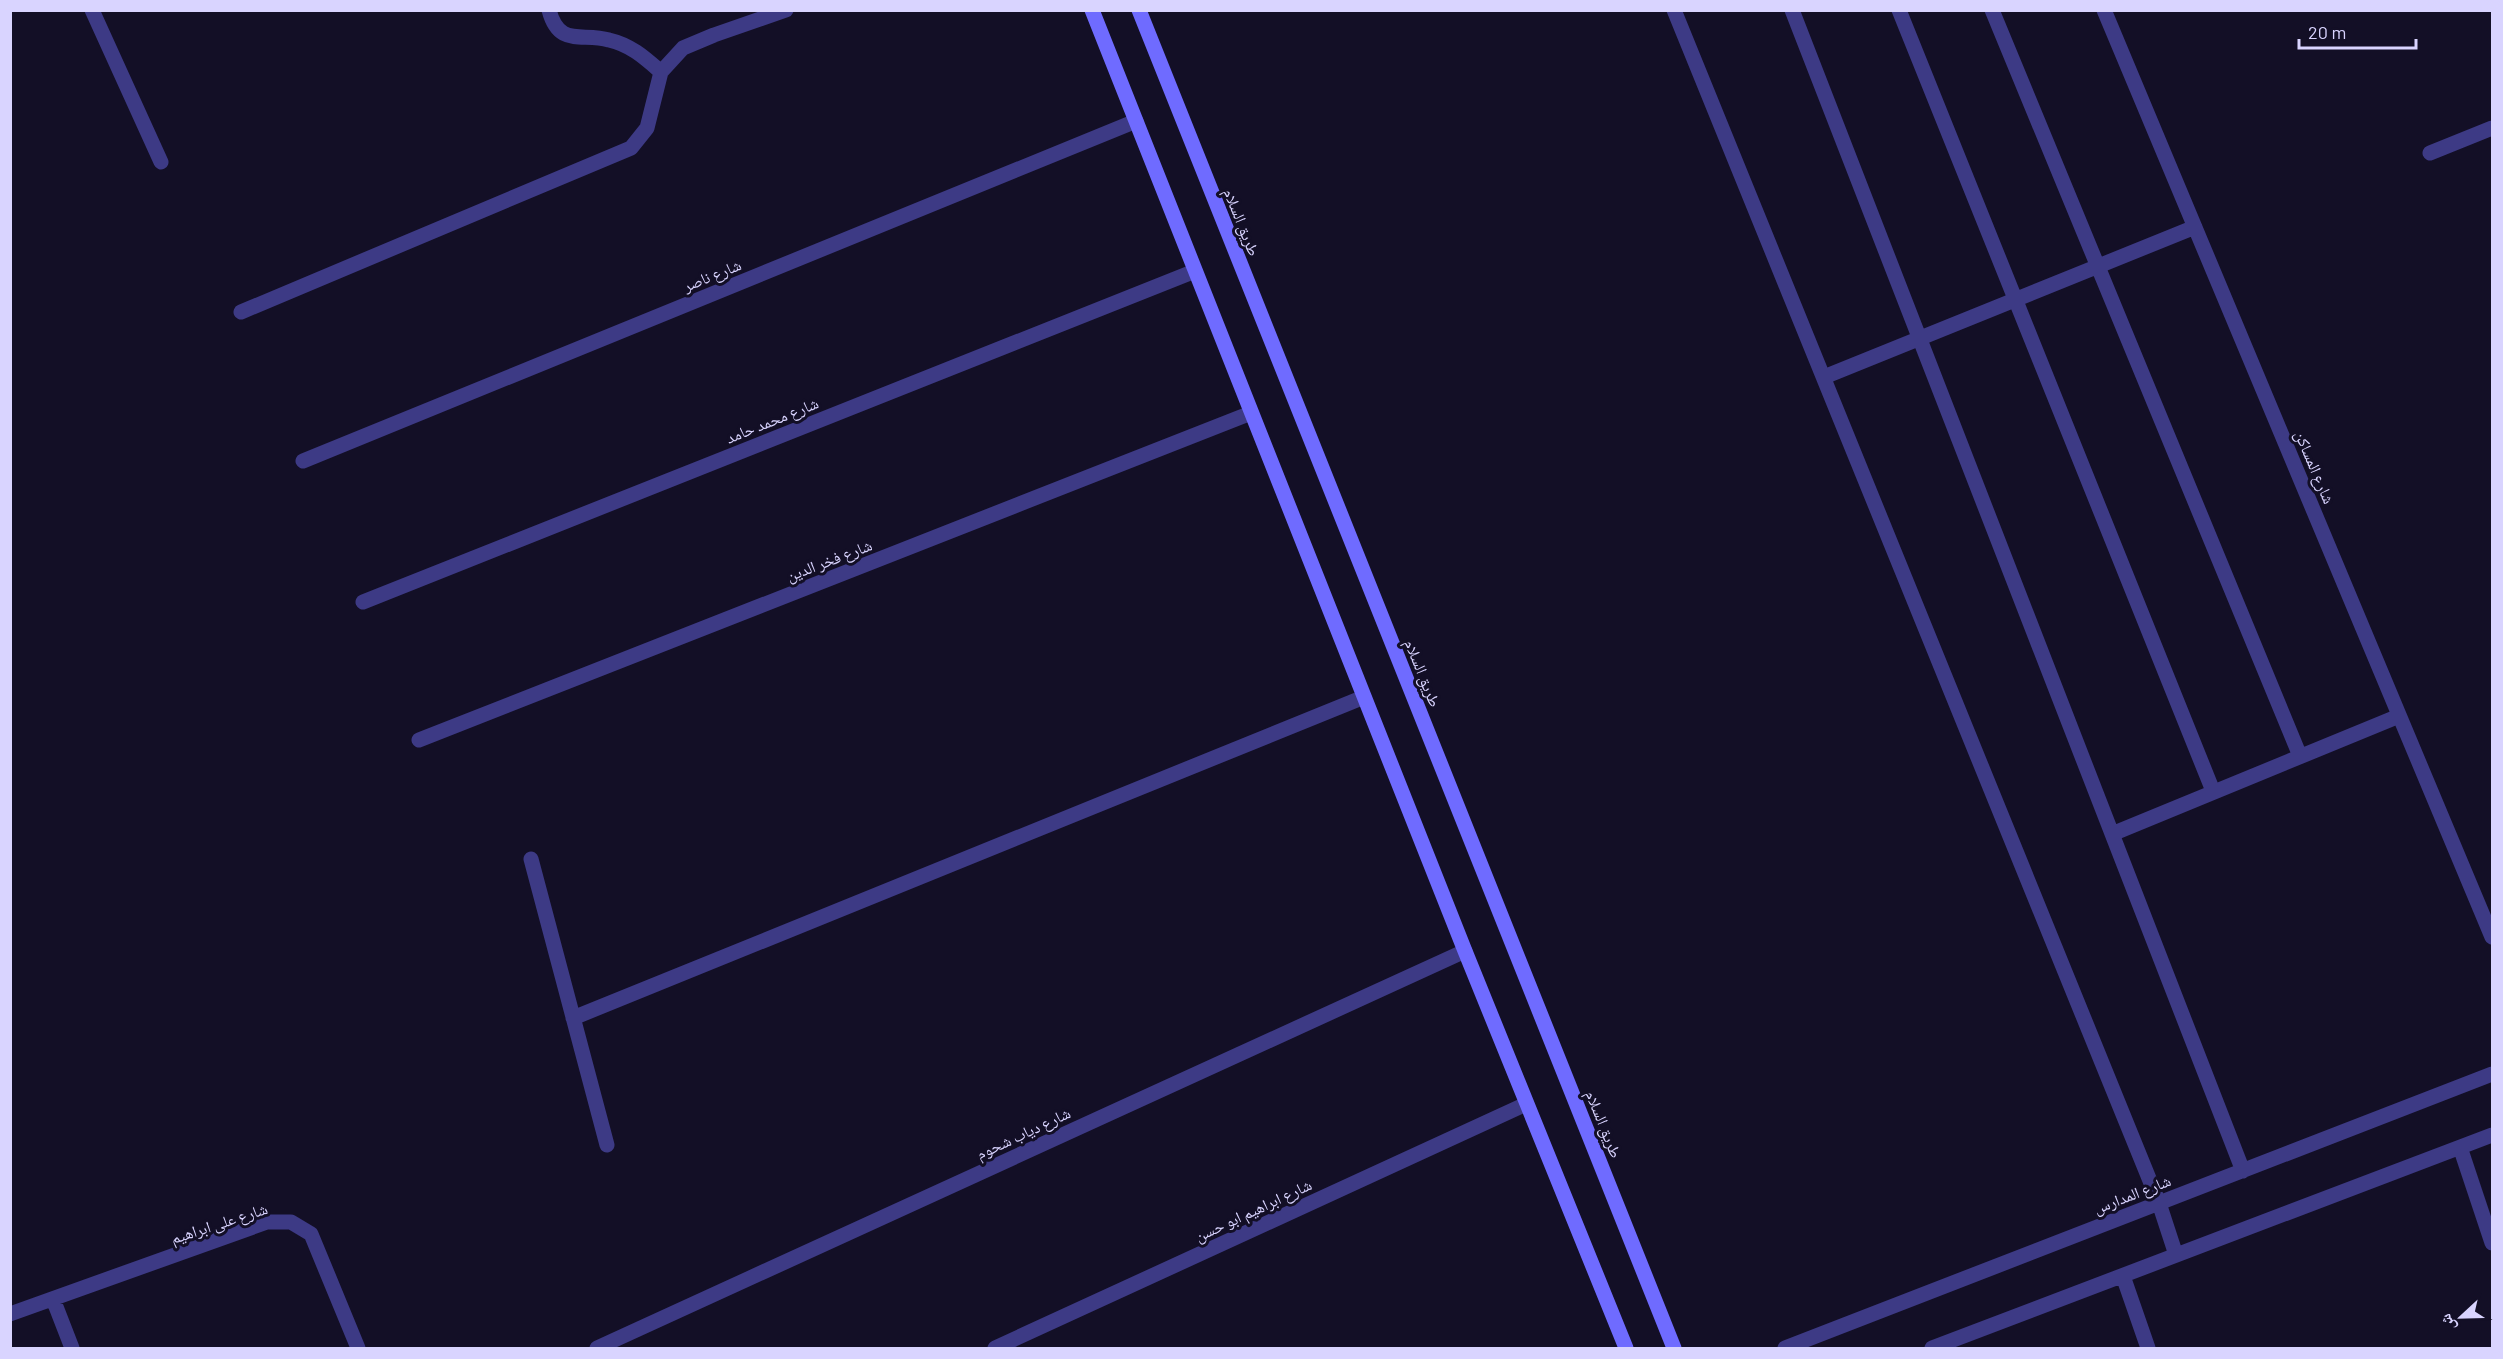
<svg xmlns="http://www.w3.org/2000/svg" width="2503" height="1359" font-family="Barlow,'Noto Naskh Arabic',sans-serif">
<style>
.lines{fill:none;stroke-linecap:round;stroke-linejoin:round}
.lane{stroke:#3d3a85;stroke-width:15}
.street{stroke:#3d3a85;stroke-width:15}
.secondary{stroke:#6f6bff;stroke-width:15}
.labels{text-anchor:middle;stroke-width:6;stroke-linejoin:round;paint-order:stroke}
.street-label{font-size:16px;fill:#d9d4ff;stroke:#130f26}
</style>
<rect width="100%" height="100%" fill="#130f26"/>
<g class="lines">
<path class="lane" d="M2430 153 2492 128
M531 859 607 1145
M573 1018 1364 697"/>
<path class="street" d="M92 10 161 162
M549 10C559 48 582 32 609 40 631 45 645 58 661 72
M1674 10 2159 1203 2176 1255
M1792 10 2243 1171
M1899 10 2213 791
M1992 10 2300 756
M2104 10 2492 937
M241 312 631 148 647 128 661 72 683 48 714 35 786 10
M1824 377 2195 227
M303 461 1136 121
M363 602 1195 271
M419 740 1251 413
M2112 834 2399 716
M2460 1147 2492 1243
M2123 1276 2148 1348
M53 1299 72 1348
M10 1314 267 1222H291L311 1234 358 1348
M597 1348 1465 951
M995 1348 1526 1104
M1785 1348 2492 1074
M1932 1348 2492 1135"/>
<path class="secondary" d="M1092 10 1465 951 1626 1348
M1139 10 1674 1348"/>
</g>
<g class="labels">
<g class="street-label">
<text transform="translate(1242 222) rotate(68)" y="6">طريق السلام</text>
<text transform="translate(712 275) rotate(-22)" y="6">شارع ناصر</text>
<text transform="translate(772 420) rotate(-22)" y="6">شارع محمد حامد</text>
<text transform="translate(2315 467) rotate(67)" y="6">شارع المساكن</text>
<text transform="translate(829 560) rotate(-21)" y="6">شارع فخر الدين</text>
<text transform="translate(1423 673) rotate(68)" y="6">طريق السلام</text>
<text transform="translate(1604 1124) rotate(68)" y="6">طريق السلام</text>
<text transform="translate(1023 1133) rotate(-25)" y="6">شارع دياب شحوم</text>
<text transform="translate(2132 1194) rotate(-21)" y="6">شارع المدارس</text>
<text transform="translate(1253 1210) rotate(-25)" y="6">شارع ابراهيم ابو حسن</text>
<text transform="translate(219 1223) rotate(-18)" y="6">شارع على ابراهيم</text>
</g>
</g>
<rect width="2503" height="1359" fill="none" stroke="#d9d4ff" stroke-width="24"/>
<g transform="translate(2461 1317) rotate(248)" stroke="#130f26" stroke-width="4.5" paint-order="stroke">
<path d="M0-4.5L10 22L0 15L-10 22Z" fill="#d9d4ff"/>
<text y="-9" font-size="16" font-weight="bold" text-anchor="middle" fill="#d9d4ff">ش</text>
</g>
<path d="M2299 39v9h117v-9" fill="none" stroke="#d9d4ff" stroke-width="3"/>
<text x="2308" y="39" font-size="18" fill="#d9d4ff" stroke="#130f26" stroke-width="4.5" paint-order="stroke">20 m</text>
</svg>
